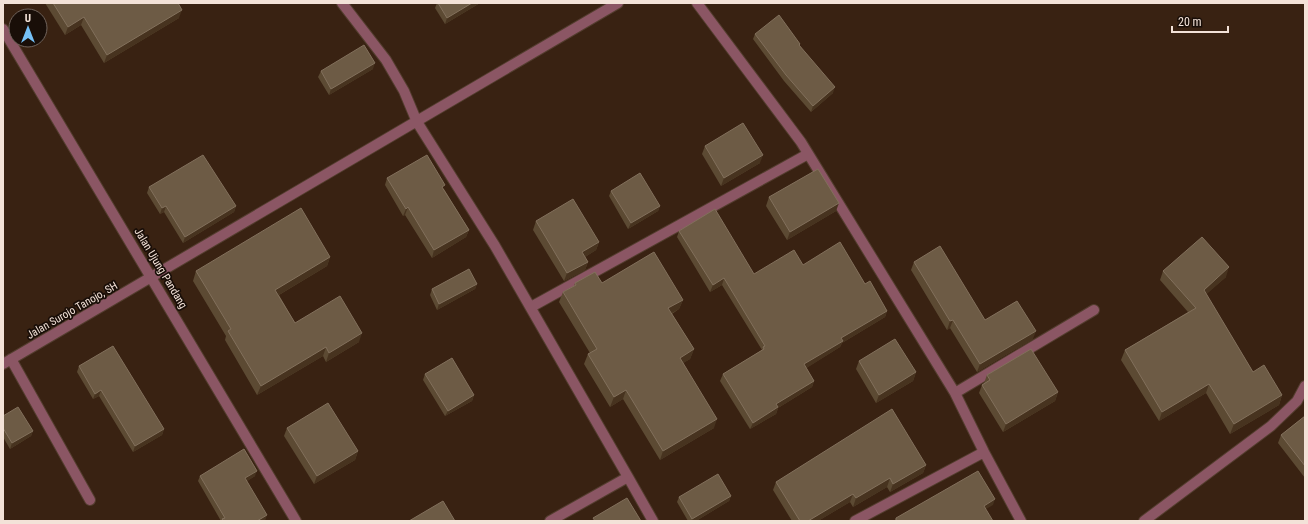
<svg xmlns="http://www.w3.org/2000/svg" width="1308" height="524" font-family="'Roboto Condensed',sans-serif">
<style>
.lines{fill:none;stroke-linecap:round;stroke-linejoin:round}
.minor-casing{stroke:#533d2e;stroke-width:12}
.minor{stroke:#8b5664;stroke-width:10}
.wall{fill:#5c4a33}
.shaded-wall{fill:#47331f}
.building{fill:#6d5b45;stroke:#82705c}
.labels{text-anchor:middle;stroke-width:3.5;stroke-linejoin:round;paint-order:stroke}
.street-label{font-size:11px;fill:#f3e2d8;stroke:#190e08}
</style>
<rect width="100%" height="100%" fill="#392212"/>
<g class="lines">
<g class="minor-casing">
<path id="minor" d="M342 3 386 60 404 91 417 122 495 246 628 477
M697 3 801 142 955 393 984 452 1021 521
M3 29 296 521
M531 307 808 154
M11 359 90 500
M3 364 618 3
M955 393 1094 310
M550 521 628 477 653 521
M855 521 984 452
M1144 521 1271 426 1297 401 1305 386"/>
</g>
<use href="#minor" class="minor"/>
</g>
<path class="wall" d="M45 3H178L179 18 104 63 81 25 65 35Z
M437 3H480L445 24 435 8Z
M755 34 800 44V46L833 93 811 112 784 81 753 39Z
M373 69 329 95 318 77 321 71Z
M705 146 760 163 721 186 702 154Z
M387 178 444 189 469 230 466 237 432 258 405 215 403 216 385 185Z
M149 187 236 206 234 212 183 243 164 212 160 214 147 193Z
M611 191 660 206 658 211 628 229 609 196Z
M769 197 836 211 787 240 766 206Z
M536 221 599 242 596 250 585 257 588 262 585 270 564 281 533 230Z
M679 231 754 274 803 265 865 284 887 311 885 317 842 343 840 347 806 368 814 381 812 387 778 408 776 414 750 429 720 381 723 374 762 350 722 285 710 292 677 237Z
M330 257 327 266 279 295 295 323 359 342 326 362 323 356 257 395 225 340 226 336 193 281 196 271Z
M914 262 985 320 1033 339 977 372 950 328 947 330 911 270Z
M1163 271 1226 277 1206 294 1253 372 1282 395 1279 405 1230 434 1206 393 1159 421 1121 360 1125 350 1188 312 1160 280Z
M575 283H602L683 300 679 309 672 314 694 349 690 359 683 363 714 428 660 460 623 399 610 407 584 364 588 354 590 353 559 302 563 292 574 286Z
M477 284 475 289 437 310 430 295 432 289Z
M859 361 916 372 913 381 876 403 856 369Z
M79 366 164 429 162 435 133 452 99 396 93 399 77 372Z
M425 374 474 395 472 401 445 416 423 380Z
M987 375 1058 392 1055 401 1003 432 979 393 982 385 984 383Z
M3 416 33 431 31 436 10 449 3 437Z
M1305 416V478L1278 443 1281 435Z
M287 428 358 451 355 460 314 484 284 436Z
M926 465 923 473 890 492 887 487 853 507 850 502 818 521H792L773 490 776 482Z
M200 476H255L247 481 265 521H221L198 481Z
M731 496 729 501 696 521H688L677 502 679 497Z"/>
<path class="shaded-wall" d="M472 3H480L445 24 447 18Z
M182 10 179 18 104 63 107 55Z
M84 17 81 25 65 35 68 27Z
M375 63 373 69 329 95 331 89Z
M835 87 833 93 811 112 813 106Z
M763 155 760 163 721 186 724 178Z
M839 203 836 211 787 240 790 232Z
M166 206 164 212 160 214 162 208Z
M236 206 234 212 183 243 185 237Z
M660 206 658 211 628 229 631 223Z
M408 207 405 215 403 216 406 209Z
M469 230 466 237 432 258 434 250Z
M599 242 596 250 579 261 582 252Z
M330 257 327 266 272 299 275 290Z
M588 262 585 270 564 281 567 273Z
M1229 267 1226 277 1200 300 1204 290Z
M724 278 722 285 710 292 713 285Z
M477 284 475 289 437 310 439 304Z
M683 300 679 309 665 317 668 308Z
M887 311 885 317 842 343 840 347 802 371 804 364 841 338Z
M953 320 950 328 947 330 950 321Z
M1036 331 1033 339 977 372 980 364Z
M362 333 359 342 326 362 329 353Z
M326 347 323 356 257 395 261 386Z
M694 349 690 359 677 367 680 358Z
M916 372 913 381 876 403 879 395Z
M814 381 812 387 778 408 776 414 750 429 753 423 776 404Z
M1209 384 1206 393 1159 421 1162 412Z
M101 390 99 396 93 399 95 394Z
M626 390 623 399 610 407 614 397Z
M1058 392 1055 401 1003 432 1006 424Z
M474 395 472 401 445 416 448 411Z
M1282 395 1279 405 1230 434 1234 424Z
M717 419 714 428 660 460 663 451Z
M164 429 162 435 133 452 135 446Z
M33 431 31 436 10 449 12 443Z
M358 451 355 460 314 484 317 476Z
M926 465 923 473 890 492 893 484Z
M257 471 255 476 243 484 245 478Z
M890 478 887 487 853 507 856 498Z
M853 494 850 502 818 521H808Z
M731 496 729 501 696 521H692V519Z
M995 499 993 505 981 512 984 506Z
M267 515 265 521H257Z"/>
<path class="building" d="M53 3H178L182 10 107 55 84 17 68 27Z
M438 3H472L447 18Z
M779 15 800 44 799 45 835 87 813 106 786 75 755 34Z
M364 45 375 63 331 89 321 71Z
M743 123 763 155 724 178 705 146Z
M203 155 236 206 185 237 166 206 162 208 149 187Z
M427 155 445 185 442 187 469 230 434 250 408 207 406 209 387 178Z
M818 169 839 203 790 232 769 197Z
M640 173 660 206 631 223 611 191Z
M573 199 599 242 582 252 588 262 567 273 536 221Z
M301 208 330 257 275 290 295 323 340 296 362 333 329 353 326 347 261 386 228 331 231 329 196 271Z
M715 209 754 274 794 250 803 265 840 242 865 284 870 281 887 311 841 338 843 341 804 364 814 381 776 404 778 407 753 423 723 374 764 349 763 347 765 346 724 278 713 285 679 231Z
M1202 237 1229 267 1204 290 1253 372 1264 365 1282 395 1234 424 1209 384 1162 412 1125 350 1196 308 1163 271Z
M940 246 985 320 1017 301 1036 331 980 364 953 320 950 321 914 262Z
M654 252 683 300 668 308 694 349 680 358 717 419 663 451 626 390 614 397 588 354 597 349 563 292 576 285 575 283 595 272 602 283Z
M469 269 477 284 439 304 432 289Z
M895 339 916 372 879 395 859 361Z
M113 346 164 429 135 446 101 390 95 394 79 366Z
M1031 349 1058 392 1006 424 982 385 990 380 987 375Z
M452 358 474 395 448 411 425 374Z
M328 403 358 451 317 476 287 428Z
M18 407 33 431 12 443 3 428V416Z
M892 409 926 465 893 484 890 478 856 498 853 494 808 521H800L776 482Z
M1305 416V466L1281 435Z
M244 449 257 471 245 478 267 515 257 521H224L222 519 225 518 200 476Z
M978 471 995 499 984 506 993 521H894L896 520V518Z
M718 474 731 496 692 519 679 497Z
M627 498 641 521H595L593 518Z
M443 501 455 521H409Z"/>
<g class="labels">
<g class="street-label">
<text transform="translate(161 268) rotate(59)" y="4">Jalan Ujung Pandang</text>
<text transform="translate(72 310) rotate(-30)" y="4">Jalan Surojo Tanojo, SH</text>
</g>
</g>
<rect width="1308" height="524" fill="none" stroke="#f3e2d8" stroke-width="8"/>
<g transform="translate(28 28)"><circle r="19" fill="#190e08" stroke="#70635b"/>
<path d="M0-3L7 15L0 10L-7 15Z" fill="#75c0f6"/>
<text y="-6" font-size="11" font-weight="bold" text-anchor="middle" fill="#f3e2d8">U</text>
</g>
<path d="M1172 26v6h56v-6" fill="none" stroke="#f3e2d8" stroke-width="2"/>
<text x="1178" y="26" font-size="12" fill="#f3e2d8" stroke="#190e08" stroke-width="3" paint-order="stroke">20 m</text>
</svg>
